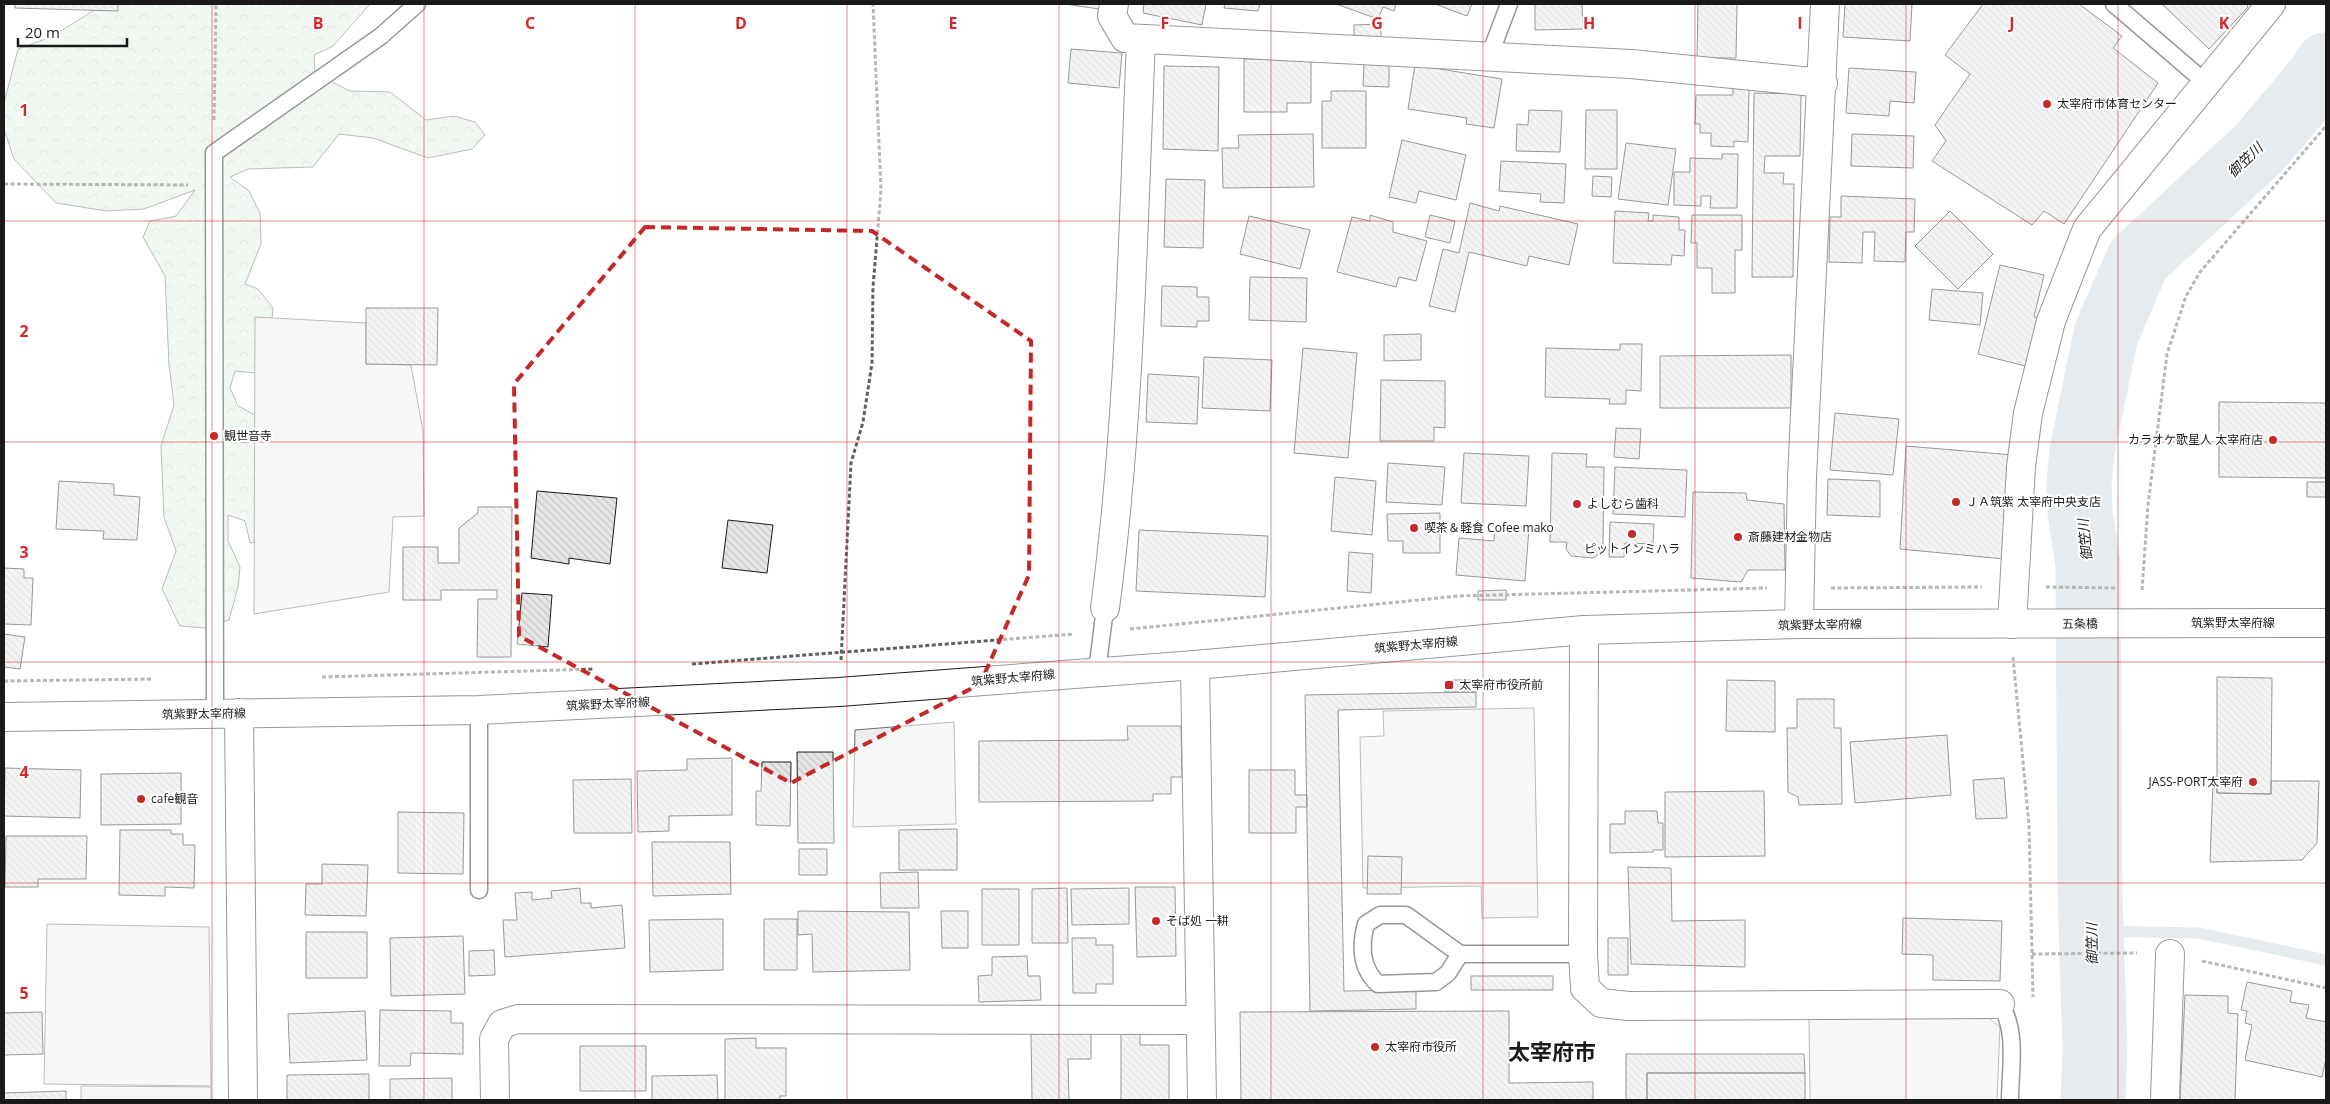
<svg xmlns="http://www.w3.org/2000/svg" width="2330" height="1104" font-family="'Open Sans','Noto Sans JP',sans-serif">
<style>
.forest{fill:url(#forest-crowns);stroke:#6a6a6a}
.parking{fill:#ededed;stroke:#6a6a6a}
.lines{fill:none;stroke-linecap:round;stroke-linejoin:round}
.stream{stroke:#c6d2dc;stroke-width:11}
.river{stroke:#c6d2dc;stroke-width:65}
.building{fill:url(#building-back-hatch);stroke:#1a1a1a}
.lane-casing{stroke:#1a1a1a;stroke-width:19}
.street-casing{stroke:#1a1a1a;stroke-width:30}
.secondary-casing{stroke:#1a1a1a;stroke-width:30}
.primary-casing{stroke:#1a1a1a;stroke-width:30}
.path{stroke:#5f5f5f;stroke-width:3;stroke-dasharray:4 2.5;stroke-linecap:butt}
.lane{stroke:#fff;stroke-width:16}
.street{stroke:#fff;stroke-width:28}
.secondary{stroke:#fff;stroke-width:28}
.primary{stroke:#fff;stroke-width:28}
.marked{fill:none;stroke:#c62828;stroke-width:4;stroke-dasharray:10 6;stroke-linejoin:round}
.grid{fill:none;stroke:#d62828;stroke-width:1;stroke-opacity:0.55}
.poi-dot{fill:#c62828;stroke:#fff;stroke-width:2}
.labels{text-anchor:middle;stroke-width:4;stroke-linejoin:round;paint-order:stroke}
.poi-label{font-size:12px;fill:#1a1a1a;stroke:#fff;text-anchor:start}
.street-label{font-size:12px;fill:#1a1a1a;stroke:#fff}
.water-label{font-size:14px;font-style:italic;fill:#1a1a1a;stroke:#fff}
.town-label{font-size:22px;font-weight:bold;fill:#1a1a1a;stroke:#fff}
.grid-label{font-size:16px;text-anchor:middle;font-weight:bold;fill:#d62828;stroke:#fff;stroke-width:4;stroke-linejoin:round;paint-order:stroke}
</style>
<defs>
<pattern id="forest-crowns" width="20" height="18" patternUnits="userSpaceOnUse" patternTransform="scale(1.25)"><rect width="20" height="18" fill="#e0efe3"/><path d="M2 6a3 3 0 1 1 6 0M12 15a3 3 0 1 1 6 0" fill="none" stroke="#c0ccc2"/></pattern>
<pattern id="building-back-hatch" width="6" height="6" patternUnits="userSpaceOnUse" patternTransform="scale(1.25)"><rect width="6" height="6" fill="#e6e6e6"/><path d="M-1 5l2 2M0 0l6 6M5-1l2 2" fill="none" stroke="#c5c5c5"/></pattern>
</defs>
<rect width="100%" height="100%" fill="#fff"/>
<path class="forest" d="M104 4H370L333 46 314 55 315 73 350 91 390 92 426 120 454 116 475 122 485 135 472 149 428 158 373 138 339 134 313 167 248 169 230 177 249 191 260 213 261 244 245 284 258 289 273 308 267 374 235 371 230 388 238 406 264 420 266 540 250 543 245 521 228 515V541L240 567 238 587 229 620 205 628 180 626 162 589 176 551 164 517 161 446 174 405 169 365 165 276 143 237 150 221 176 216 195 190 144 209 107 211 56 203 14 159 4 129V103L18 49 51 37Z"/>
<path class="parking" d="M255 317 366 323V364L411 365 423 431 424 516 393 517 389 592 254 614Z
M1534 708 1538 917 1482 918 1481 886 1363 888 1360 737 1384 736 1383 711Z
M954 722 956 824 853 827 855 730Z
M47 924 209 927 211 1086 44 1084Z
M1989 1018 2000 1027 1997 1100H1810L1809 1019Z
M81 1086 211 1087V1100H81Z"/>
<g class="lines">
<path class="stream" d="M2092 931 2199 933 2326 960"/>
<path class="river" d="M2093 1100 2095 1048 2090 896 2088 564 2080 512 2079 484 2082 451 2106 334 2138 260 2259 148 2320 76 2326 65"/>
</g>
<path class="building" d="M15 4H118V11L15 8Z
M1065 4H1100L1099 9Z
M1144 4H1206L1202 25 1143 13Z
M1225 4H1260L1258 11 1224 8Z
M1336 4H1396L1394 11 1383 7 1378 19Z
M1435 4H1472L1467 16Z
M1535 4H1582L1583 29 1535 30Z
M1698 4H1737L1736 58H1697Z
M1845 4H1912L1910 41 1843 37Z
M1983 4H2079L2122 36 2113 48 2158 83 2064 224 2044 211 2032 225 1932 161 1946 141 1935 125 1970 74 1945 55Z
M2162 4H2247L2248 7 2209 49Z
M1381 24V44H1354V25Z
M1071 49 1122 53 1119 88 1068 83Z
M1244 59H1311V103H1287V112H1244Z
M1364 64 1389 65V87L1363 86Z
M1415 65 1502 79 1494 128 1466 124 1467 118 1408 109Z
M1164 66 1219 67 1218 151 1163 149Z
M1849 68 1916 72 1914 103 1890 101 1889 116 1846 113Z
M1733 88H1749L1748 142 1734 141V147L1711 146V133H1700V124H1695L1696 95H1733Z
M1331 91H1366V148H1322V101H1331Z
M1754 93 1801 94 1800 156H1765L1764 173H1784L1783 184H1794L1793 277H1752Z
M1529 110 1562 111 1560 152 1516 151 1517 124 1528 125Z
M1586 110H1617V169H1585Z
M1313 134 1314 187 1223 188 1222 148H1239L1238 135Z
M1852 134 1914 136 1913 168 1851 166Z
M1402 140 1466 155 1456 200 1419 191 1416 203 1389 197Z
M1626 143 1676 149 1668 205 1618 199Z
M1722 154H1738L1737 208H1710L1711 196H1701V206L1674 205V172H1690V158L1722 159Z
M1501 161 1566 164 1564 203 1540 202 1541 194 1499 191Z
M1593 176 1612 177 1611 197 1592 196Z
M1166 179 1205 180 1203 248 1164 247Z
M1841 196 1915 199 1914 232H1906L1905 262 1874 261 1875 232H1863L1862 263 1829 262 1830 217H1841Z
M1470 203 1499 211 1500 206 1578 224 1569 265 1529 256 1527 266 1469 252 1455 312 1429 306 1443 249 1459 253Z
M1615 211 1649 213 1648 221H1653V215L1679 217V230H1685L1684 256 1672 255 1671 265 1613 263Z
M1950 211 1993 254 1958 289 1915 246Z
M1370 215 1393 222V232L1427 241 1416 281 1399 277 1396 287 1337 272 1352 217 1370 221Z
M1430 215 1455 221 1450 243 1425 237Z
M1692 215H1742V250H1735V293H1712V268H1697V243H1691Z
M1249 216 1310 230 1300 269 1240 254Z
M2000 265 2044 275 2034 317 2040 318 2029 367 1978 354Z
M1250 277 1307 278 1306 322 1249 320Z
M1162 286 1197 287V297H1209V321H1197V327L1161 326Z
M1932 289 1983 293 1980 325 1929 320Z
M366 308H438L437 365 366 364Z
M1421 334V360L1384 361V335Z
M1620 344H1642L1641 391 1626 390V404H1609L1610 399 1545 397 1546 348 1620 350Z
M1303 348 1357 353 1348 458 1294 453Z
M1791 355V408H1660V356Z
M1204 357 1272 360 1270 411 1202 408Z
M1148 374 1199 377 1197 424 1146 422Z
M1381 380 1445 381V428L1434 427V441H1380Z
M2219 402 2326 403V478L2219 477Z
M1835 413 1899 419 1893 475 1830 470Z
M1616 428 1641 429 1639 459 1614 457Z
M1906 446 2013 455 2004 559 1900 549Z
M1464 453 1529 456 1526 506 1461 503Z
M1552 453 1587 454 1586 467H1604L1603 544 1599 554 1593 558 1571 556 1566 549 1567 542H1550Z
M1388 463 1445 467 1442 505 1386 502Z
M1615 467 1687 470 1685 517 1613 514Z
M1335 477 1376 481 1372 535 1331 531Z
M1828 479 1880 481V517L1827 515Z
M59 481 114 484V495L140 497 137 540 103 539 104 531 56 529Z
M2307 482H2326V497H2307Z
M537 491 617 498 610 564 569 558V564L531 558Z
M1693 492 1746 493 1747 500 1784 504 1785 570H1748L1741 582 1691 578Z
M478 507H512L511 657H477L478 599H497V590H441V600H403V547H438V563H459V528L478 513Z
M1440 513V553H1403V541H1388L1387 514Z
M728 520 773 525 767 573 722 568Z
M1610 522 1654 524 1653 544 1625 543 1624 557H1609Z
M1495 525 1529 528 1525 581 1456 575 1459 538 1494 541Z
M1139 530 1268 536 1265 597 1136 591Z
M1349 552 1373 554 1371 593 1347 591Z
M4 568 24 569V578H33L31 625 4 624Z
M1506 590V600H1478V591Z
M522 593 552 595 548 647 517 644Z
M4 634 25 637 20 669 4 667Z
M2217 677 2272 678 2271 794 2217 793Z
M1445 680H1476V692H1445Z
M1727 680 1775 681V732L1726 731Z
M1476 692V707L1338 710 1344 991 1416 990V1009L1310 1011 1305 695Z
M1797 699H1834V728H1841L1842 804 1799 805 1798 797 1788 792 1787 728H1797Z
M1127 726H1181L1182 777H1171V794H1153V801L979 802V741L1128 740Z
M1947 735 1951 795 1855 803 1850 742Z
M797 752H833L834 843H798Z
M732 758V815L669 816V831L638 832 637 771 687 770V759Z
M762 762H791L790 826 756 825V791H761Z
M5 768 81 770 80 818 4 816Z
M1249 770H1295V795H1307V807H1296V833H1249Z
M181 773V824L101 825V774Z
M2004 778 2007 818 1976 819 1973 780Z
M631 779 632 833H574L573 780Z
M2271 781H2319L2317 843 2302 860 2210 862 2213 783H2217V793L2271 794Z
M1764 791 1765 856 1665 857V792Z
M1625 811H1657L1658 823H1663V850H1653V852L1610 853V824H1625Z
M398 812 464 813 463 874 398 873Z
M957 829V870H899V830Z
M120 830H171V834H183V845H195L194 888 165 887V896L119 895Z
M6 836H87L86 879H38V887H5Z
M652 842H730L731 894 653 896Z
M799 849H827V875H799Z
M1368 856 1402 857 1401 894H1367Z
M322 864 368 865 366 916 305 915 306 884H322Z
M1628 867 1671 868 1672 921 1745 920V967L1631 964Z
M918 872 919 908H881L880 873Z
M1135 887H1175L1176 956 1137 957Z
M580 888 581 903H591V908L622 905 625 948 505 957 503 920H517L515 893 532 892V900L552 898 551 891Z
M1067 888 1068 943H1032V889Z
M1129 888V924L1072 925 1071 889Z
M982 889H1019V945H982Z
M798 911 909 912 910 970 813 972 812 934 798 935Z
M941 911H968V948H942Z
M1903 918 2002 921 2000 981 1933 980V955L1902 954Z
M723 919V970L650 972 649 920Z
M764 919H797V970H764Z
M306 932H367V978H306Z
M463 936 465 994 391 996 390 938Z
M1072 938H1096V945H1113V984H1096V993H1073Z
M1608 938H1628V975H1608Z
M494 950 495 975 469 976V951Z
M1027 956 1028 976H1040L1041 1000 979 1002 978 976 992 975V957Z
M1471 976H1553V990H1471Z
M2247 982 2292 991 2290 1002 2309 1005 2306 1018 2326 1022V1059L2322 1077 2245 1060 2252 1025 2245 1023 2247 1011 2241 1010Z
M2185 995 2228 996V1013L2238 1014 2235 1100H2180Z
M380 1010 451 1011V1023H463V1054L411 1053 410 1066H379Z
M365 1011 367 1060 290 1063 288 1014Z
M1509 1011V1083L1593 1082V1100H1241L1240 1012Z
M42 1012 43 1054 4 1055V1013Z
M1091 1033V1059H1068L1069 1100H1032L1031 1034Z
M1121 1034H1140V1045H1169V1100H1121Z
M756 1038V1048H786V1096H780V1100H725V1039Z
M580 1046H646V1091H580Z
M1626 1054H1804L1805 1073H1647V1100H1626Z
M1647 1073H1805V1100H1647Z
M369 1074V1100H287V1075Z
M717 1075 718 1100H652V1076Z
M452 1078V1100H390V1079Z
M66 1091V1100H4V1093Z"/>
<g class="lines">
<g class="lane-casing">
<path id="lane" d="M2114 4 2206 83
M1489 57 1509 4
M1097 672 1105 608
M479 710V890
M215 714 214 153 381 36 417 4
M1460 954 1448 973 1436 982 1378 984C1361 968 1360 946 1366 924L1380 915H1406L1460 954H1583
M2000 1004C2018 1030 2010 1070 2010 1100"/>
</g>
<g class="street-casing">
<path id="street" d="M1114 4 1112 16 1125 38 1631 64 1823 83
M1105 608C1130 420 1133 229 1141 39
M1799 624 1802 477 1825 4
M2012 624 2021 467 2028 413 2051 321 2087 229 2271 4
M1584 630 1583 954 1585 988 1601 1003 1628 1006 2000 1004
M1195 665 1202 1100
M495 1100 494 1039 502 1024 518 1019 1200 1020
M2165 1100 2170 954"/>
</g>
<g class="secondary-casing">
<path id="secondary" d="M239 713 243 1100"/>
</g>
<g class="primary-casing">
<path id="primary" d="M4 717 479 710 839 692 1195 665 1584 630 1799 624 2326 623"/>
</g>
<path class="path" d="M214 120 216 4
M4 184 188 185
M2046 587 2117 588
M1831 588 1982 587
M2142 590 2148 505 2167 354 2186 296 2200 272 2326 126
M1130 629 1458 596 1767 588
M2013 657 2029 825 2033 997
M841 660 851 463 863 422 872 363 873 287 881 190 873 4
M692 664 1074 634
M322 677 595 669
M4 681 153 679
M2032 954 2137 953
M2202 961 2326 988"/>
<use href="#lane" class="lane"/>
<use href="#street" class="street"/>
<use href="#secondary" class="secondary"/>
<use href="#primary" class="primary"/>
</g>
<path d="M0 0H2330V1104H0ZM645 227 872 231 1031 341 1029 575 980 684 791 783 519 636 514 384Z" fill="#fff" fill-opacity=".55" fill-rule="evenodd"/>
<path class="marked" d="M645 227 872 231 1031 341 1029 575 980 684 791 783 519 636 514 384Z"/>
<path class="grid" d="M212 4V1100M424 4V1100M635 4V1100M847 4V1100M1059 4V1100M1271 4V1100M1483 4V1100M1695 4V1100M1906 4V1100M2118 4V1100M4 221H2326M4 442H2326M4 662H2326M4 883H2326"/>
<g class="poi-dot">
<circle cx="2047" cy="104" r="5"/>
<circle cx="214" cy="436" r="5"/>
<circle cx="2273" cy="440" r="5"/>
<circle cx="1956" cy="502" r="5"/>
<circle cx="1577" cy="504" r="5"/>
<circle cx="1414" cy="528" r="5"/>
<circle cx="1632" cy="534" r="5"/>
<circle cx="1738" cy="537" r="5"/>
<rect x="1444" y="680" width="10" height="10" rx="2.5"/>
<circle cx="2253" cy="782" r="5"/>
<circle cx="141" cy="799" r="5"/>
<circle cx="1156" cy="921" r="5"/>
<circle cx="1375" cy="1047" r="5"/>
</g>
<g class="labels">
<g class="poi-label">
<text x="2057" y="108">太宰府市体育センター</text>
<text x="224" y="440">観世音寺</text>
<text x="2263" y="444" text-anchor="end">カラオケ歌星人 太宰府店</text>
<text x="1966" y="506">ＪＡ筑紫 太宰府中央支店</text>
<text x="1587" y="508">よしむら歯科</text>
<text x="1424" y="532">喫茶＆軽食 Cofee mako</text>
<text x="1748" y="541">斎藤建材金物店</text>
<text x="1632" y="553" text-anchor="middle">ピットインミハラ</text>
<text x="1459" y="689">太宰府市役所前</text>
<text x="2243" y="786" text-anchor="end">JASS-PORT太宰府</text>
<text x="151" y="803">cafe観音</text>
<text x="1166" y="925">そば処 一耕</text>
<text x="1385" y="1051">太宰府市役所</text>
</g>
<g class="street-label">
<text x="2233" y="627">筑紫野太宰府線</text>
<text transform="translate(2080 624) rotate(-1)" y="4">五条橋</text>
<text transform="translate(1820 625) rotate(-1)" y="4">筑紫野太宰府線</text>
<text transform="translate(1416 645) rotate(-5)" y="4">筑紫野太宰府線</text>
<text transform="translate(1013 678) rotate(-5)" y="4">筑紫野太宰府線</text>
<text transform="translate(608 704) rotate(-3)" y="4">筑紫野太宰府線</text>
<text transform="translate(204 714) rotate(-1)" y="4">筑紫野太宰府線</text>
</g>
<g class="water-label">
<text transform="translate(2245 160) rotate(-44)" y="5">御笠川</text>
<text transform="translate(2085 540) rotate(-96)" y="5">御笠川</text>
<text transform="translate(2092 944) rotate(-91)" y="5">御笠川</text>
</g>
<g class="town-label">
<text x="1552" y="1060">太宰府市</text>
</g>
</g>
<g class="grid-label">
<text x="318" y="29">B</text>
<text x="530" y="29">C</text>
<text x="741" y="29">D</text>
<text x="953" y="29">E</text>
<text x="1165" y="29">F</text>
<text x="1377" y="29">G</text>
<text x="1589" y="29">H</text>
<text x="1800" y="29">I</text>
<text x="2012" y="29">J</text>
<text x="2224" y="29">K</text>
<text x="24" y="116">1</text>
<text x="24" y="337">2</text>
<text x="24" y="558">3</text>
<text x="24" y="778">4</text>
<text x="24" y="999">5</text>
</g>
<rect width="2330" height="1104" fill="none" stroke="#1a1a1a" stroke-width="10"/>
<path d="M18 38v8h109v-8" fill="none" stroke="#1a1a1a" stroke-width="2.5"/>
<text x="25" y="38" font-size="15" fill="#1a1a1a" stroke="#ffffff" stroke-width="4" paint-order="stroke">20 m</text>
</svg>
